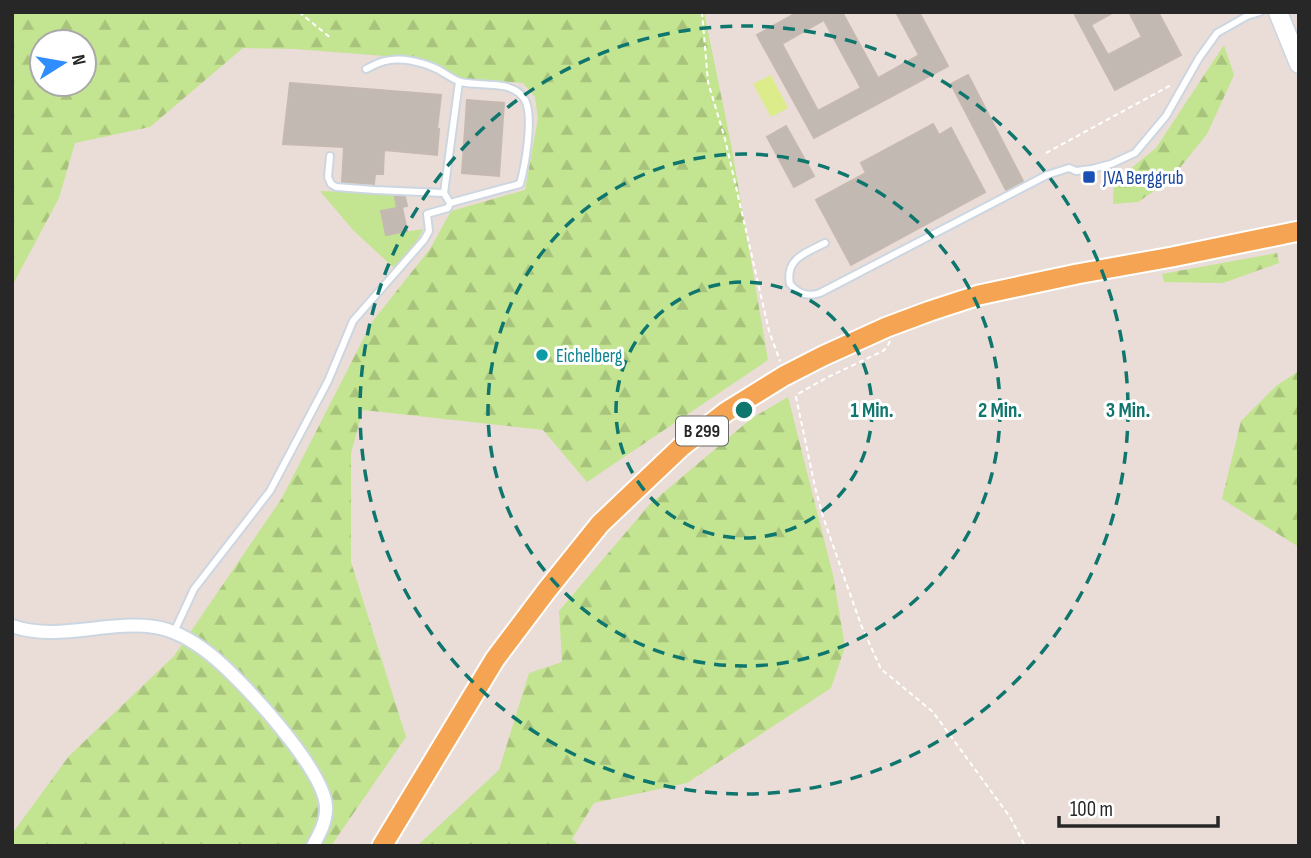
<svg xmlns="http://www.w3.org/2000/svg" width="1311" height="858" font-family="'Sofia Sans Condensed',sans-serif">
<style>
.forest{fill:url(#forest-firs);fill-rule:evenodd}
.garden{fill:#c3e490}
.pitch{fill:#dcec8b}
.building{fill:#c2b9b3;stroke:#c5b9b1;stroke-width:2;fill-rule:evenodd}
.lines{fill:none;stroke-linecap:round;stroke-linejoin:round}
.lane-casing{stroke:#ccd6e1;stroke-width:10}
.street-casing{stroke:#ccd6e1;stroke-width:16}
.secondary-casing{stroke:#ccd6e1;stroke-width:21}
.primary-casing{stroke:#fff;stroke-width:23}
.path{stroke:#fff;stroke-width:2;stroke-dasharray:5 3.5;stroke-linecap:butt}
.lane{stroke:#fff;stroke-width:6}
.street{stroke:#fff;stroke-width:12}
.secondary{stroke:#fff;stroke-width:18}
.primary{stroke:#f4a452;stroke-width:19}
.ring{fill:none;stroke:#0f766e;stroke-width:3.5;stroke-dasharray:12 9}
.transit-dot{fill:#1a4fb4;stroke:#fff;stroke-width:2.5}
.culture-dot{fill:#0f9aa8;stroke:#fff;stroke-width:2.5}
.labels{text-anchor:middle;stroke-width:6;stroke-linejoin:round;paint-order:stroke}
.shield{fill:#fff;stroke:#686868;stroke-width:2}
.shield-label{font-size:18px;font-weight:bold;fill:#272727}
.transit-label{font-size:19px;fill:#164399;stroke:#fff;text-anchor:start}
.culture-label{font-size:19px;fill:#0d838f;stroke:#fff;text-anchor:start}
.centre{fill:#0f766e;stroke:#fff;stroke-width:3.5}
.ring-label{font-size:21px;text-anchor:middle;font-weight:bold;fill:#0f766e;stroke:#fff;stroke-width:6;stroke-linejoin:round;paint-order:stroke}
</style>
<defs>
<pattern id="forest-firs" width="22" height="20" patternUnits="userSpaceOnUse" patternTransform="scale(1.75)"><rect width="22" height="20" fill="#c3e490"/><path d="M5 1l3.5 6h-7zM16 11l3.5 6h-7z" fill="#a8c47c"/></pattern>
</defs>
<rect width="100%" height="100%" fill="#eaddd7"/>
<path class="forest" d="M12 12H704L731 144 768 360 587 482 543 430 363 410 351 453V562L406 737 331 846H12L14 831 69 756 174 656 282 498 372 322 430 249 451 211 525 190 538 118 535 97 523 83 461 78 424 59 295 49 243 48 150 127 75 143 59 198 12 286ZM42 42H84V84H42Z
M1224 45 1234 75 1207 134 1170 180 1138 202 1113 204 1114 182 1156 148Z
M1277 253 1279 263 1223 283 1164 282 1162 274Z
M1299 371V547L1222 499 1241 421 1276 386Z
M788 397 833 575 845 647 831 688 687 783 594 803 572 839 580 846H417L499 770 529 673 562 662 559 611 650 504 752 418Z"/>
<path class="garden" d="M320 191 405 194V195L396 197 398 208 381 211 386 235 423 229 417 241 394 268 353 230Z"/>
<path class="pitch" d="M771 75 788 108 771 117 753 84Z"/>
<path class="building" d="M798 12H842L878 78 919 55 896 12H919L948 66 814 138 757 35ZM824 20 861 88 818 111 782 44Z
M1080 12H1114L1091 25 1108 55 1142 37 1129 12H1158L1181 55 1115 90 1075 15Z
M968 75 1023 181 1006 190 951 84Z
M290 83 441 95 437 129H439L437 155 384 150 383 174H375L374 184 342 182 344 147 283 144Z
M467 100 504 103 499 176 462 173Z
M933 124 939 135 951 128 985 192 851 265 816 200 866 173 861 163Z
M786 126 814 176 794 187 767 137Z
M395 197H405L407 206 402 207 407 231 386 235 381 211 397 208Z"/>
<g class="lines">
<g class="lane-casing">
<path id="lane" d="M366 69C372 66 379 62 385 61 402 57 422 62 437 69 445 73 453 80 461 82 481 87 513 79 525 100 534 117 525 166 520 184L450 203
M444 193 459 82
M825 243C806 253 785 258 790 284 798 294 808 297 820 293L1047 175 1069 168 1076 171 1092 169 1111 164 1135 153 1166 116 1199 58 1217 33 1247 16 1260 12
M174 632 194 589 270 491 328 381 353 321 424 240 429 231 427 214 448 208 450 203 444 193 375 190 336 187 331 184 328 177 330 156"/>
</g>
<g class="street-casing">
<path id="street" d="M12 626C58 642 108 620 155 627 175 630 196 643 211 655 242 680 323 768 326 806 327 820 320 833 313 846"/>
</g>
<g class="secondary-casing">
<path id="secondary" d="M1278 12 1299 64"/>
</g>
<g class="primary-casing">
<path id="primary" d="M382 846 495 659 547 590 600 524 681 447 726 412 784 376 823 356 887 327 930 311 979 295 1077 274 1172 257 1299 231"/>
</g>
<path class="path" d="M299 12 332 39
M702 12 708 82 725 139 769 331 780 361
M1046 153 1173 84
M890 341 887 347 883 351 826 378 798 394 796 397 815 487 823 517 861 625 881 669 933 712 1010 817 1025 846"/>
<use href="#lane" class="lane"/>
<use href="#street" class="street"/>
<use href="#secondary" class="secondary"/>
<use href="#primary" class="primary"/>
</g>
<g class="ring">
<circle cx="744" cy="410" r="128"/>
<circle cx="744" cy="410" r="256"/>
<circle cx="744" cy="410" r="384"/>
</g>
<rect class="transit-dot" x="1082" y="170" width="14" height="14" rx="3.5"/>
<circle class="culture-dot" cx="542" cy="355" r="7"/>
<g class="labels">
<rect class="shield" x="676" y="416.5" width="52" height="29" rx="5"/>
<g class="shield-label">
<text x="702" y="437">B 299</text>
</g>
<g class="transit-label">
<text x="1103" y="184">JVA Berggrub</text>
</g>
<g class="culture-label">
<text x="556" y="362">Eichelberg</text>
</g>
</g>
<circle cx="744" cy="410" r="10" class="centre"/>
<g class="ring-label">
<text x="872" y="417">1 Min.</text>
<text x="1000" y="417">2 Min.</text>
<text x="1128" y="417">3 Min.</text>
</g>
<rect width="1311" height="858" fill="none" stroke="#272727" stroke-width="28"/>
<g transform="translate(63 63) rotate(79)"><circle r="33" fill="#ffffff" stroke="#a9a9a9" stroke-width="2"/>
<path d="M0-5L12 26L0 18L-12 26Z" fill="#2f8dff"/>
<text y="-10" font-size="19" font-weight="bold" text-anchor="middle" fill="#272727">N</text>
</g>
<path d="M1059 816v10h159v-10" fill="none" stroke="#272727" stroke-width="3.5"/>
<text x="1070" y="816" font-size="21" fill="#272727" stroke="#ffffff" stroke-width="5" paint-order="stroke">100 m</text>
</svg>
